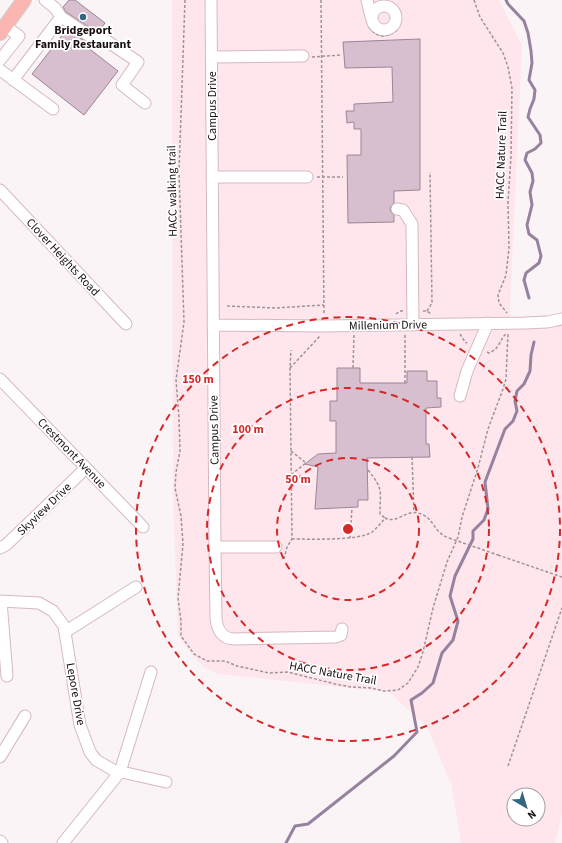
<svg xmlns="http://www.w3.org/2000/svg" width="562" height="843" font-family="'Source Sans 3',sans-serif">
<style>
.built{fill:#fee6ec;fill-rule:evenodd}
.lines{fill:none;stroke-linecap:round;stroke-linejoin:round}
.stream{stroke:#96829f;stroke-width:3}
.building{fill:#d7bfd0;stroke:#9c8596}
.minor-casing{stroke:#d6b8c0;stroke-width:13}
.major-casing{stroke:#d1cfcf;stroke-width:16}
.path{stroke:#9c9496;stroke-width:1.5;stroke-dasharray:3 2;stroke-linecap:butt}
.minor{stroke:#fff;stroke-width:11}
.major{stroke:#fab6b1;stroke-width:14}
.path-bridge{stroke:#9c9496;stroke-width:1.5;stroke-dasharray:3 2;stroke-linecap:butt}
.ring{fill:none;stroke:#d62828;stroke-width:2;stroke-dasharray:7 5}
.poi-dot{fill:#316581;stroke:#fff;stroke-width:1.5}
.labels{text-anchor:middle;stroke-width:3.5;stroke-linejoin:round;paint-order:stroke}
.poi-label{font-size:12px;font-weight:bold;fill:#190f11;stroke:#fff}
.street-label{font-size:12px;fill:#190f11;stroke:#fff}
.centre{fill:#d62828;stroke:#fff;stroke-width:2}
.ring-label{font-size:12px;text-anchor:middle;font-weight:bold;fill:#d62828;stroke:#fff;stroke-width:3.5;stroke-linejoin:round;paint-order:stroke}
</style>
<rect width="100%" height="100%" fill="#fbf4f6"/>
<path class="built" d="M172 0H499L522 45 511 286 510 312 512 328 539 329 562 324V814L555 843H461L451 784 427 727 389 692 218 674 204 667 195 658 178 636 173 500ZM514 795H538V819H514Z"/>
<g class="lines">
<path class="stream" d="M506 0 508 4 524 21 528 33 531 51 532 63 529 80 535 90 534 99 530 109 528 117 540 135 541 143 535 149 527 153 525 160 532 173 533 181 530 192 532 205 527 225 529 234 537 240 541 256 539 263 526 273 524 280 529 298
M286 843 295 826 308 824 394 756 417 732 411 700 422 693 433 683 442 653 453 640 458 621 450 596 455 576 473 539V531L484 520 488 509 485 482 505 429 513 421 517 411 515 401 517 391 524 384 530 371 531 355 534 342"/>
</g>
<path class="building" d="M69 0H75L105 23 100 30 95 31 66 12 63 7Z
M67 29 89 44 87 47 118 71 84 115 32 74Z
M420 39V190L394 191V203L390 208 391 212 394 215V222L348 223 347 155H361V129H354V122L347 123 346 111H354V104L393 102 392 67 345 68 343 42Z
M337 368H360V383H407V371H427V381H437V398H441V407L426 408V444H429L430 457 367 458 368 500H358V507L315 509 318 467 305 464 318 454 336 453V421H330V401H337Z"/>
<g class="lines">
<g class="minor-casing">
<path id="minor" d="M45 0 55 8 61 17 94 39 101 37 138 62 122 85 145 103
M211 0 215 547 216 618C217 630 222 639 235 639L336 637 341 635 342 629
M367 0 371 17
M372 18a12 12 0 1 1 24 0a12 12 0 1 1-24 0Z
M212 57 303 56
M0 60 19 36 5 26
M0 70 53 109
M13 80 61 17
M212 177H307
M0 190 126 324
M397 209 403 210 412 224 413 325
M213 325 324 326 525 323 547 322 562 319
M0 379 143 527
M460 396 467 371 488 323
M215 547H276
M0 548 6 545 86 468
M0 601 39 603 53 611 64 626 80 725 90 752 96 760 113 770 166 782
M1 601 7 676
M65 632 136 587
M0 757 25 716
M0 841 2 843
M63 843 120 772 151 672"/>
</g>
<g class="major-casing">
<path id="major" d="M0 33 24 0"/>
</g>
<path class="path" d="M185 0 179 172 184 322 176 380 179 418 180 451 176 472 175 488 181 516 183 544 178 598 181 621V636L194 654 207 661H225L237 666 269 673 288 672 335 684 351 687 371 688 384 691 398 690 408 683 418 667 423 652 433 608 447 562 458 537 462 517 478 468 488 429 503 389 506 379 508 333
M321 0 324 315
M474 0 480 17 503 53 508 67 512 88 511 156 508 202 509 248 506 275 498 295 499 303 507 313
M369 27C379 40 386 37 398 29
M312 57 341 55
M317 177H343
M227 306 275 308 324 305
M423 311H427L431 314
M427 311 432 303 430 172
M396 314 400 311H404
M460 334 465 342 467 343
M487 352 489 353C493 351 497 349 499 344 502 340 502 337 507 333
M290 368 320 336
M353 368 354 335
M405 383V335
M291 451 306 463 292 474
M412 457 414 512
M368 470C384 490 380 490 380 514L385 518
M350 538 352 507
M292 539C309 539 360 541 372 532 377 528 381 523 385 518 397 524 405 510 418 513 435 517 432 532 449 538
M498 555 562 577
M284 559 287 547 292 539 290 368 291 350
M508 766 562 608"/>
<use href="#minor" class="minor"/>
<use href="#major" class="major"/>
<path class="path-bridge" d="M449 538 498 555"/>
</g>
<g class="ring">
<circle cx="348" cy="529" r="71"/>
<circle cx="348" cy="529" r="141"/>
<circle cx="348" cy="529" r="212"/>
</g>
<circle class="poi-dot" cx="83" cy="17" r="4"/>
<g class="labels">
<g class="poi-label">
<text x="83" y="34">Bridgeport<tspan x="83" dy="14">Family Restaurant</tspan></text>
</g>
<g class="street-label">
<text transform="translate(212 106) rotate(-90)" y="4">Campus Drive</text>
<text transform="translate(501 155) rotate(-88)" y="4">HACC Nature Trail</text>
<text transform="translate(172 191) rotate(-91)" y="4">HACC walking trail</text>
<text transform="translate(63 257) rotate(47)" y="4">Clover Heights Road</text>
<text transform="translate(388 325) rotate(-1)" y="4">Millenium Drive</text>
<text transform="translate(214 430) rotate(-91)" y="4">Campus Drive</text>
<text transform="translate(72 453) rotate(46)" y="4">Crestmont Avenue</text>
<text transform="translate(44 509) rotate(-44)" y="4">Skyview Drive</text>
<text transform="translate(333 673) rotate(10)" y="4">HACC Nature Trail</text>
<text transform="translate(76 694) rotate(80)" y="4">Lepore Drive</text>
</g>
</g>
<circle cx="348" cy="529" r="6" class="centre"/>
<g class="ring-label">
<text x="198" y="383">150 m</text>
<text x="248" y="433">100 m</text>
<text x="298" y="483">50 m</text>
</g>
<g transform="translate(526 807) rotate(142)"><circle r="19" fill="#ffffff" stroke="#a39fa0"/>
<path d="M0-3L7 15L0 10L-7 15Z" fill="#316581"/>
<text y="-6" font-size="11" font-weight="bold" text-anchor="middle" fill="#190f11">N</text>
</g>
</svg>
